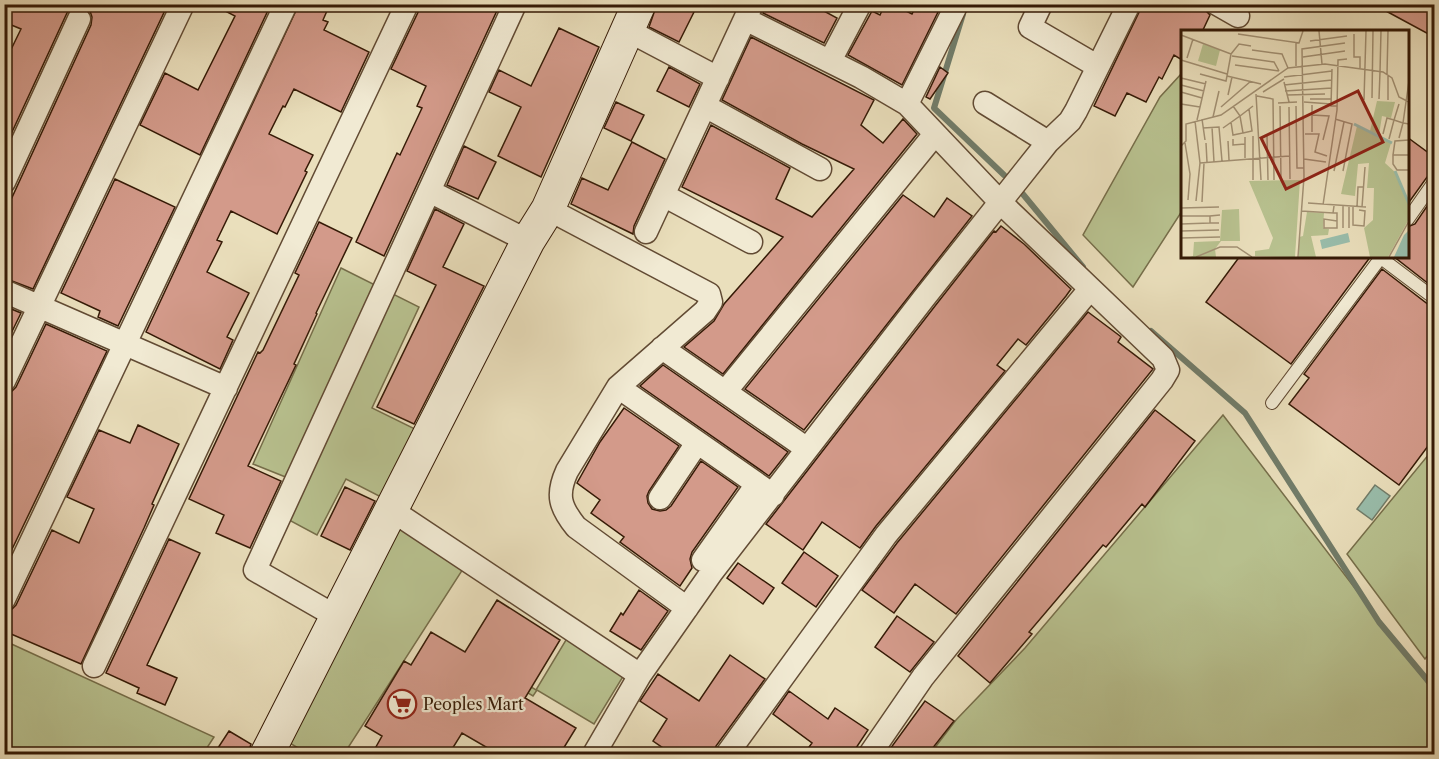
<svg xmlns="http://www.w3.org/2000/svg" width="1439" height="759" font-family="'Libre Caslon Text',serif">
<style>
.green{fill:#b8c18f;stroke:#766e4a;stroke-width:1.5}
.water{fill:#99bdab;stroke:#717c69;stroke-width:1.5}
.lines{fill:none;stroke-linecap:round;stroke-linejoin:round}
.stream{stroke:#717c69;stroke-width:6}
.building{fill:#d39a8a;stroke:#351a06;stroke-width:1.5}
.lane-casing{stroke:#624b34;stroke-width:14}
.street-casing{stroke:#624b34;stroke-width:25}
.secondary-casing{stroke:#351a06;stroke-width:35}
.lane{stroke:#f1ead3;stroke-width:12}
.street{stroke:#f1ead3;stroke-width:22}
.secondary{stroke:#f1ead3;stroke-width:33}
.labels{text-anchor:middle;stroke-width:4.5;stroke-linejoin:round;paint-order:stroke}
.poi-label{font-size:16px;fill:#351a06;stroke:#f1ead3;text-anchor:start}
.inset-river{fill:none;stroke:#99bdab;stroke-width:3}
.inset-road{fill:none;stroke:#a29073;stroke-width:1.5}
.view{fill:#8f2418;fill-opacity:0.15;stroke:#8f2418;stroke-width:3}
.inset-edge{fill:none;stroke:#351a06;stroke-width:3}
</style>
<rect width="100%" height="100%" fill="#eadfbc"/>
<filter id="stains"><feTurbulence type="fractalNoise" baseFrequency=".00333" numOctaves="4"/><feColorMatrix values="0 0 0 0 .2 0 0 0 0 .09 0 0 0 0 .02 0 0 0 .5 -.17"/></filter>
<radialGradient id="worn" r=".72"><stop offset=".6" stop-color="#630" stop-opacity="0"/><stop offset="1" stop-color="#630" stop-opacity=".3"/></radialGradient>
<path class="green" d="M1182 73V211L1133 287 1083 235 1160 97Z
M341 268 419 307 372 408 415 429 381 497 346 479 317 535 274 512 288 478 253 464Z
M1223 415 1434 692V754H930L956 720 1025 648Z
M1434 448V647L1425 659 1347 554Z
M393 520 463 569 344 754H308L288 742Z
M569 635 627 670 594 724 537 690 533 696 465 655 469 649 536 690Z
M5 641 214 737 203 754H5Z"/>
<path class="water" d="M1375 485 1390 496 1372 520 1357 509Z"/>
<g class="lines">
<path class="stream" d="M963 14 934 108 1004 175
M1022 193 1083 267
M1151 331 1245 413 1379 622 1434 688"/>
</g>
<path class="building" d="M4 4H168L33 289 4 278V215L91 25 92 17 90 11 84 7 77 6 72 8 67 13 6 145 4 144V64L21 29 4 22Z
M212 4H271L200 155 140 125 165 73 198 90 235 16Z
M299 4H330L323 20 328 22 324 30 369 52 341 112 294 89 285 107 283 106 269 134 313 155 305 171 307 172 277 234 231 211 217 240 222 242 207 272 249 293 227 337 233 340 220 369 146 332Z
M422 4H500L384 256 356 242 397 153 400 155 422 108 417 106 426 86 391 69Z
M657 4H698L679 42 649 27Z
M765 4H811L837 18 824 43 763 13Z
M885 4H892L912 14 917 4H942L902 85 848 55 872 11 880 15Z
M1143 4H1204L1205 10 1210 15 1202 32H1182V60L1174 55 1162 79 1159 77 1146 102 1127 93 1115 116 1094 106Z
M1373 4H1434V37Z
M559 28 599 47 541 177 498 156 521 107 489 92 499 70 531 86Z
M751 37 874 100 861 125 883 143 903 119 917 134 723 374 684 347 714 321 724 304 783 237 682 187 711 125 790 168 776 199 812 217 854 169 802 144 722 100Z
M669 67 700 84 689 107 657 91Z
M940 67 948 73 930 99 926 97Z
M616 102 644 115 631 141 604 128Z
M1407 137 1434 157V174L1427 177 1407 205Z
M632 142 665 159 634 226 633 234 571 204 582 178 608 190Z
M464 146 496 162 478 199 447 185Z
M115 179 175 207 118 326 98 317 100 311 61 293Z
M903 195 934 217 947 198 972 216 804 430 745 389Z
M1434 196V288L1393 256H1407V227L1415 224Z
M435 209 464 224 443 267 484 286 414 424 377 407 436 285 407 271Z
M319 222 352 238 316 313 317 314 294 364 296 365 248 466 281 481 250 548 216 533 224 515 189 499 258 352 260 353 263 350 299 275 295 273Z
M1001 226 1024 244 1071 289 1066 296 1026 345 1018 339 997 365 1005 371 876 526 860 548 822 522 803 550 766 524 935 306 994 231 996 232Z
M1240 256H1371L1291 364 1206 302Z
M1382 269 1429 305 1434 306V438L1399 485 1289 404 1309 378 1304 374Z
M4 306 21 313 4 348Z
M1088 312 1120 336 1121 337 1118 342 1153 369 956 614 915 584 894 613 862 590 897 543Z
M46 324 107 351 4 566V394L11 392 16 387Z
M663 365 788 452 769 476 640 386Z
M624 408 679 446 649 491 647 496 648 503 652 509 660 511 666 510 671 506 701 461 738 487 692 552 690 559 692 568 680 586 620 542 624 537 591 513 600 500 577 483 600 442Z
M1155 410 1195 441 1145 507 1142 504 1106 547 1103 545 1029 632 1032 634 990 683 958 656Z
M138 425 179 444 152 504 154 505 144 528 81 664 4 631V612L11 610 16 605 52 530 79 543 94 509 67 497 99 430 130 443Z
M345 487 375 501 350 550 321 536Z
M169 539 200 553 147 665 177 678 165 705 137 693 139 688 106 673Z
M804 552 838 576 816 607 782 583Z
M738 563 774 588 763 604 727 578Z
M639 590 668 611 641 650 610 631 621 613 623 615Z
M497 600 560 640 525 698 576 728 560 754H498L462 733 449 754H372L382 736 365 726 404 661 411 665 431 632 465 652Z
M897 616 934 642 910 672 875 647Z
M730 655 765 679 716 746 714 754H658L663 748 653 741 667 719 640 701 658 674 699 701Z
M789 691 828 719 835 708 868 730 852 754H804L812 743 773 714Z
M925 701 954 721 928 754H898L890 749Z
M229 731 251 744 248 754H214Z"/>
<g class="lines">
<g class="lane-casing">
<path id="lane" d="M1408 219 1434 182
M1381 258 1434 298
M1272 403 1382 256"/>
</g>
<g class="street-casing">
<path id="street" d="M1041 4 1030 27 1097 66
M1217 4 1238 16
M745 19 861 77 907 104 1001 203 1163 358 1168 370 1162 380 923 677 870 754
M627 30 718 78
M830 61 860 4
M985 103 1048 142
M907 104 957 4
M705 106 820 169
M4 182 79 19
M429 191 528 241
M663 195 751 242
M548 209 709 294 711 302 705 311 618 387 567 471C556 495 560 507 576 527L687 608
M646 232 752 4
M4 291 226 388
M662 348 806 448
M4 381 183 4
M618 387 773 495
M725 392 935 134
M660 498 697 443
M390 509 640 675
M703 560 757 484
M4 599 286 4
M337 617 255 570 515 4
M94 666 407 4
M594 754 640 675 712 572 924 298 1048 142 1070 121 1076 111 1129 4
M727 754 886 535 1090 289"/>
</g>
<g class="secondary-casing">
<path id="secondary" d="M267 754 528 241 548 209 639 4"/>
</g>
<use href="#lane" class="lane"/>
<use href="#street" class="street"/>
<use href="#secondary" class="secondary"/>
</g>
<defs>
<g id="supermarket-ring" transform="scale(1.5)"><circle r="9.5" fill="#f1ead3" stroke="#8f2418" stroke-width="1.5"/><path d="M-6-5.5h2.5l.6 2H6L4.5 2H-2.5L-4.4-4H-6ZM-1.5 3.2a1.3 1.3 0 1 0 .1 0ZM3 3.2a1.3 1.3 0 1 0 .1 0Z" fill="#8f2418"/></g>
</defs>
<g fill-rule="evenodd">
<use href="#supermarket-ring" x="402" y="704"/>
</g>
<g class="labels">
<g class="poi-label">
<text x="423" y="710">Peoples Mart</text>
</g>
</g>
<g transform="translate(1181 30)">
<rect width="228" height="228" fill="#eadfbc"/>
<path d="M22 14 39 20 35 36 17 31ZM196 71 214 72 210 88 201 86 198 105 189 101ZM176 96 210 113 204 133 215 143 228 175V189L207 227H189L183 198 192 190 193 158H186L188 133 177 134 174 166 160 164ZM119 150 114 227 74 226V221L88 219 92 208 68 151ZM58 179 59 211H40L34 219 35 227H9L12 226 13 212 39 211 41 180ZM126 182 143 183 142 198 148 199 147 205 130 206 135 227H118V207L122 206Z" fill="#b8c18f"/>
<path d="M228 200V227H213L223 205ZM167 203 169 212 141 219 139 210Z" fill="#99bdab"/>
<path class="inset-river" d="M173 94 211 113M214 141 228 174"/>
<path class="inset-road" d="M138 1 141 34M57 4 118 13 122 1M173 4V27H179V38M0 5 50 24 46 46M129 11 166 6M115 12V36M71 20 101 24 107 38M50 24 58 14 70 16M51 26 93 32 98 41M122 27 164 21M6 28 12 9M0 30 46 44M54 35 98 41M151 39 150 76H156M199 42 200 1M19 44 45 51 46 46M206 44 207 1M46 46 80 54M103 47 151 41M0 48 25 54M228 51 222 93 228 94M103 52 108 72M0 55 23 61M103 55 151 50M104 61 151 58M0 62 21 68M82 62 103 49M75 64 80 150M47 65 51 47M106 65 144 64M76 66 92 69 93 150M191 68 192 1M129 69H150M198 69 199 42M183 70 185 1M207 70V45M123 72 150 74M97 73 116 72M0 74 19 77M218 74 213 90 222 93 218 108M131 75V102M52 76 59 86 72 76M99 76 100 150M115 76 116 138H123M40 77 70 51M108 77 109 149M131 85 148 86 142 110M32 87 38 61M21 89 24 110M154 89 171 94 162 141M16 90 25 51M14 91 19 133 15 171M31 97 33 132M22 98 38 97 41 131M42 98 59 86 62 103 52 105 50 92M62 103 71 101 68 79M124 104H138L134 122 146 126M202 104 206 88 213 90 208 109M86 106 87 150M52 109V115L64 114M47 111 48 130M4 113 9 144 7 170M25 113 26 132M0 116 5 111V94L40 85 107 38 144 34 202 42 211 48 218 67 228 72M212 125 214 111 228 110M228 125H212V134L216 140H228M64 128V107M123 129 145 132M19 133 108 126M153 141 163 92M72 150V106M0 165V116M21 172 23 133M127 173 185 177M142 175 156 80 157 30 166 29M172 177V195L183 196 184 181 178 180M176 177 177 157H183M181 177 184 137M0 178 38 177M120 181 152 183 153 176M152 183H156V198H143V189L156 191M0 186H29M38 193H29V186L39 185M0 194 29 193M162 198V176M168 198V177M0 201 38 200M0 208 39 207M15 227 39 217H56L71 227M117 227 123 147 121 19 164 13M208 227 228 191"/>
<path class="view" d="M177 61 202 112 105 159 80 108Z"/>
<rect width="228" height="228" class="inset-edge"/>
</g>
<rect width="1439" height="759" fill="none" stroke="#eadfbc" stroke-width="24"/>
<rect x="6" y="6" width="1427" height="747" fill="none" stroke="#351a06" stroke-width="3"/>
<rect x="12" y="12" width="1415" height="735" fill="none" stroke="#351a06" stroke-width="1.5"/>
<rect width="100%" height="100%" filter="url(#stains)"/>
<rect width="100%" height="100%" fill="url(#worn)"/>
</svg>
